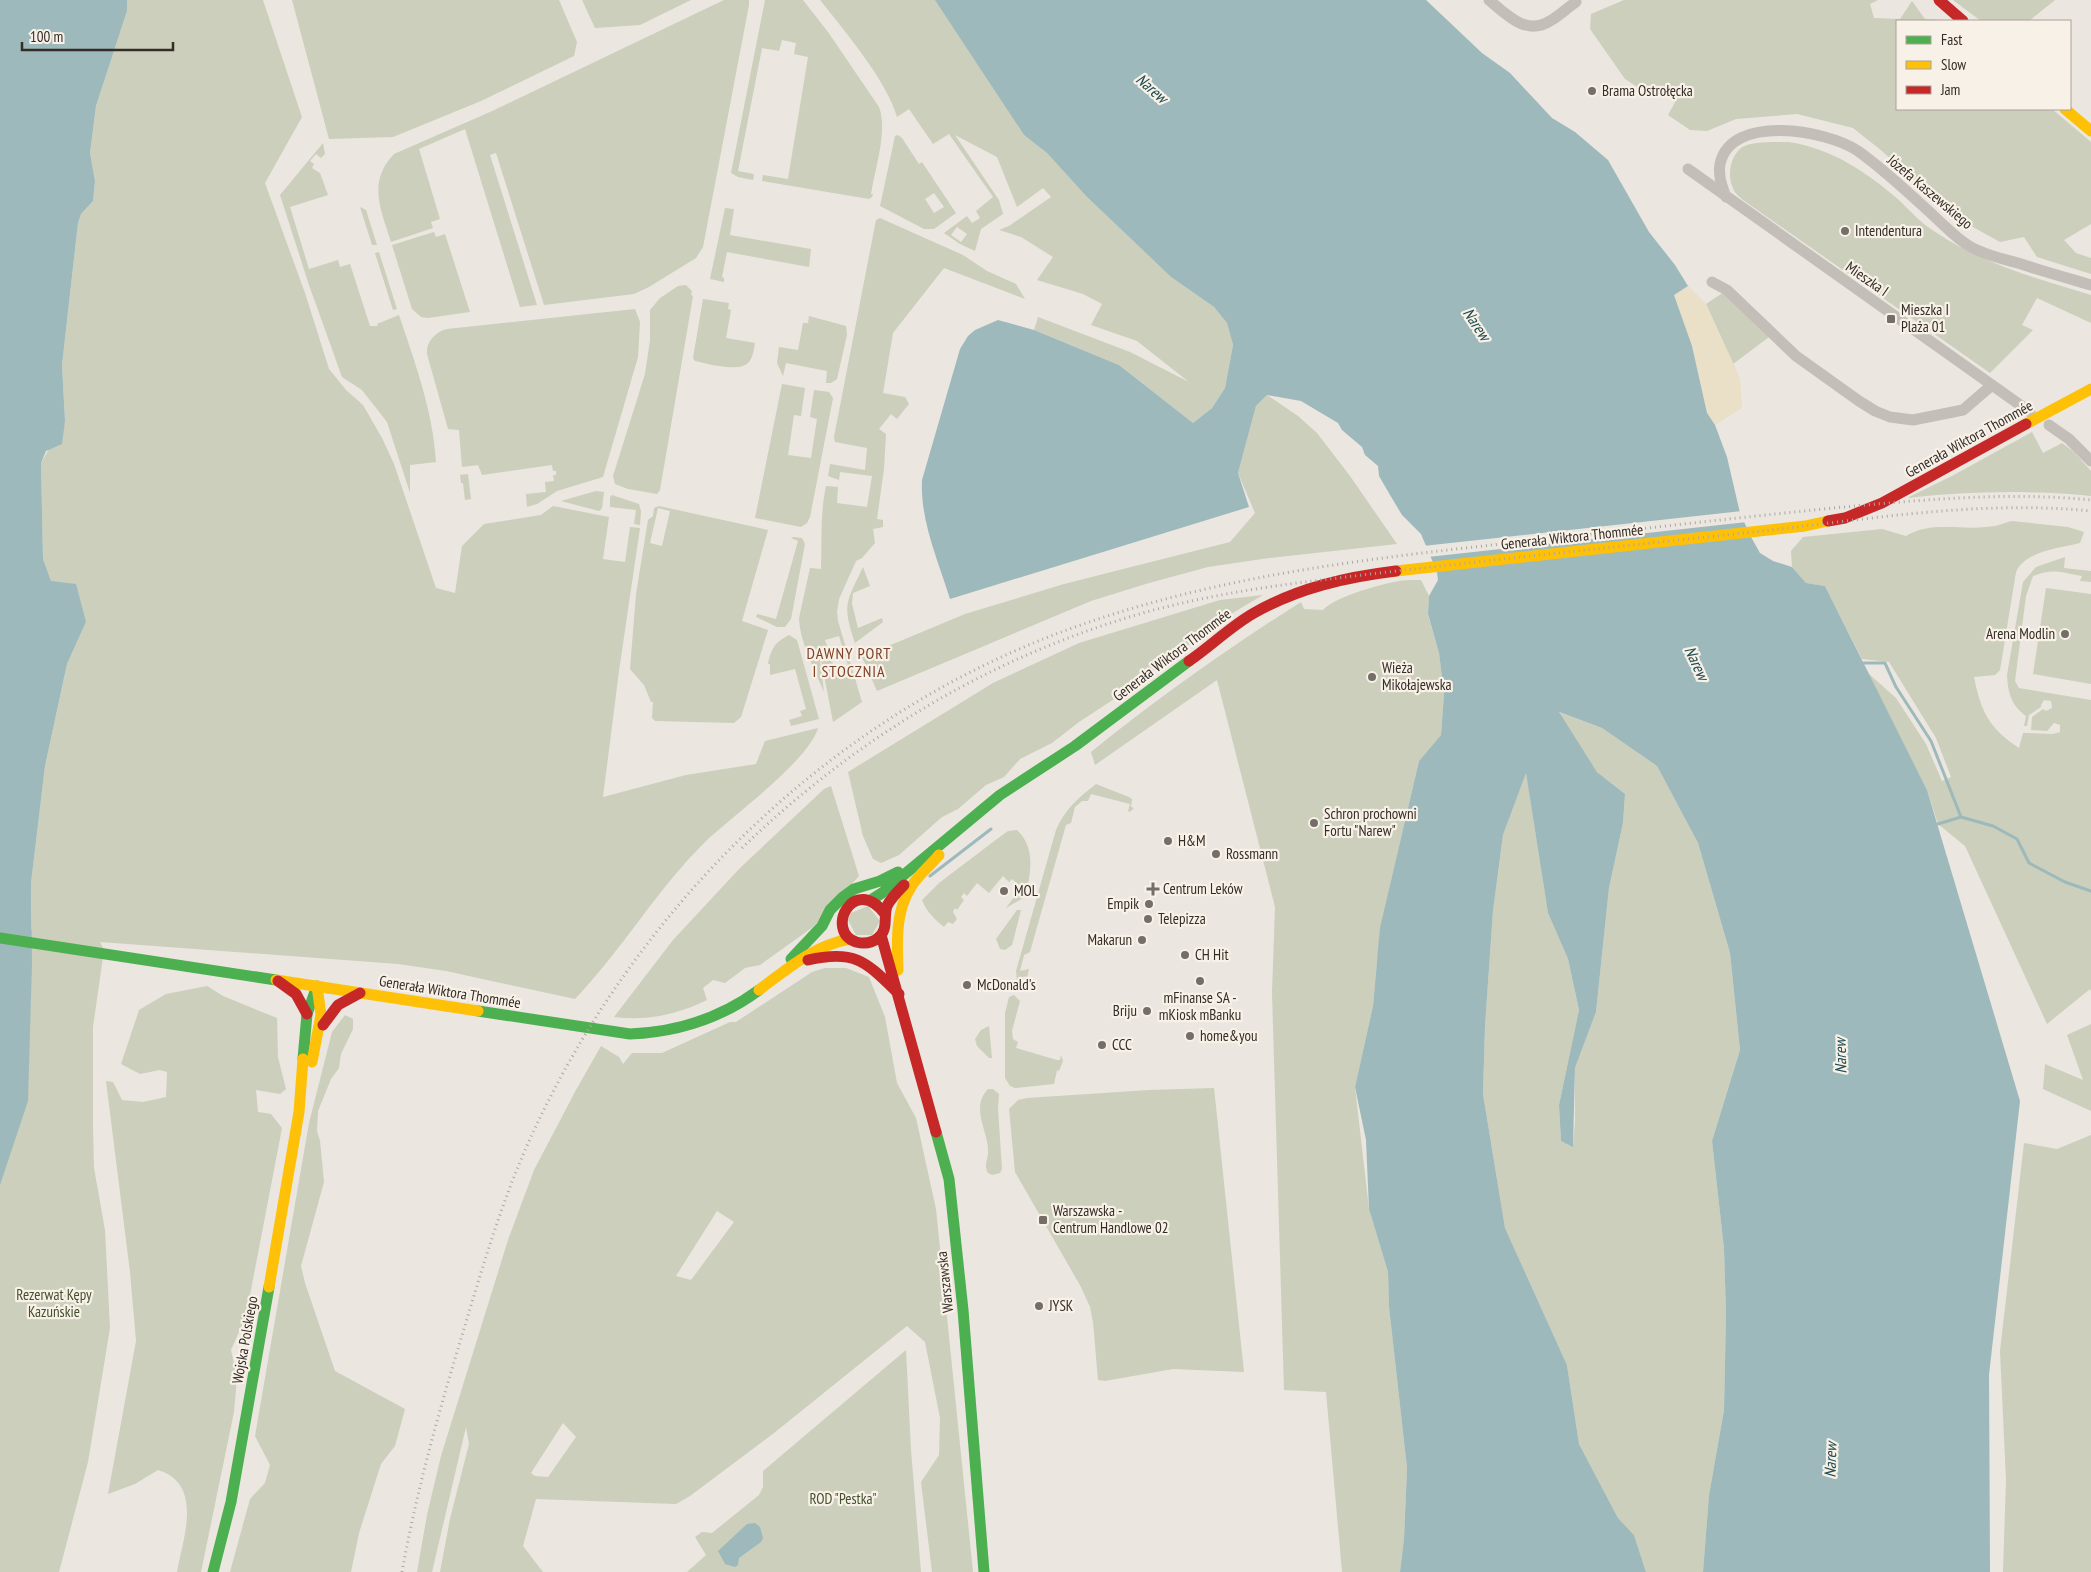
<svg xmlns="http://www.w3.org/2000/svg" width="2091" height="1572" font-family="'PT Sans Narrow',sans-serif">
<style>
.green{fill:#cbcfbb;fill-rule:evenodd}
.sand{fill:#eadfc7}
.water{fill:#9db9bb}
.pier{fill:#ebe6e0}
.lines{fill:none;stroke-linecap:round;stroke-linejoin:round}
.stream{stroke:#9db9bb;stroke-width:3}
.street{stroke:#c4beb9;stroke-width:11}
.fast{stroke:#4caf50;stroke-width:11}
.slow{stroke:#ffc107;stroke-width:11}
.jam{stroke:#c62828;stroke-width:11}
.rail{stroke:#aba7a3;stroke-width:3;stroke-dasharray:1 4;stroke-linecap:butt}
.poi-dot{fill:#746d68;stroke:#f8f1e7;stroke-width:2}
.labels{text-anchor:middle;stroke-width:4.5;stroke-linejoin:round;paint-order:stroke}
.poi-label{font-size:15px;fill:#342c27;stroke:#f8f1e7;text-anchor:start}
.street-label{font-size:15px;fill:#342c27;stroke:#f8f1e7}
.park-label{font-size:15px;fill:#42502d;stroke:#f8f1e7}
.water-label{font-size:16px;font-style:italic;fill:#204c52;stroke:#f8f1e7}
.neighbourhood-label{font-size:16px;letter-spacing:1px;fill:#7d4026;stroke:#f8f1e7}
</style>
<rect width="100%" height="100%" fill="#ebe6e0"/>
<path class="green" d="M127 0H263L302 117 265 183 305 293 329 369 346 390 363 405 382 438 394 464 436 588 455 593 462 546 484 524 541 515 553 506 609 517 603 559 625 562 630 527 640 528 619 671 603 797 686 775 756 764 765 741 818 728C809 760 733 816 706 841 657 889 622 950 575 999L446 971 398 964 100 942 104 950 93 1027V1126L94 1168 105 1230 110 1328 88 1462 59 1572H0V924L32 930 31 883 45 766 67 664 86 622 51 581 43 559 41 463 65 421 62 365 78 223 81 214 93 201 95 181 90 153 96 106 127 11Z
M292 0H559L577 42 574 56 481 101 393 137 329 139Z
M582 0H691L640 25 595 28Z
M724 0H749V5L703 247 696 258 649 287 634 294 544 305 496 153 490 155 537 305 520 307 465 129 419 149 440 219 431 222 433 228 391 242C381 210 367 182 394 154L490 112Z
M765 0H803L828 32 879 107C888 130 875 169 871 194H873L872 197 869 199 762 181 763 175 788 179 808 57 794 54 796 43 782 40 779 51 762 48 738 171 754 174 753 180 738 177 731 173Z
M820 0H936L1024 135 1047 153 1086 196 1171 277 1214 307 1227 323 1233 345 1225 388 1212 408 1193 423 1119 365 1034 330 1038 317 1130 352 1189 382 1137 341 1091 325 1102 304 1083 294 1037 280 1053 257 1021 237 999 230 1009 226 1051 197 1043 188 1017 207 997 157 955 135 999 200 1003 214 981 229 975 251 960 244 944 233 967 216 972 223 980 218 976 211 993 197 949 134 933 144 909 109 897 117C887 81 844 30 820 0ZM957 227 967 234 961 242 951 235Z
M1624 0H1878L1870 4 1874 18 1900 19 1912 1 1925 19 1944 20 1945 21H1897V109H2052L2091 142V224L2064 240 2076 253 2091 258V274L2037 257 2024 237 2000 242 1953 216 1882 151 1853 128 1797 114 1736 119 1707 131 1690 130 1668 115 1683 88 1642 90 1625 79 1590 29 1591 14Z
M1953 0H2055L2029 21H1981Z
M898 135 902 138 919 164 922 162 956 213 934 229H924L880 206 895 136ZM934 193 944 207 934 213 925 199Z
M1788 142C1831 148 1867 172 1900 201 1911 212 1923 225 1937 233 1983 264 2038 279 2091 295V323L2037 298 2022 325 2033 330 1990 373 1743 200C1740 197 1734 193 1733 188 1727 176 1730 157 1741 148 1750 141 1776 142 1788 142Z
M323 143 325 154 321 158 316 154 310 161 314 164 312 168 320 173 328 195 290 207 309 269 338 260 340 267 350 264 370 326H378L377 324 399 315C415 363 433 411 436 462L410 465V493L387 422 362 390 342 377 309 285 280 195Z
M360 207 366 210 377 245H372Z
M725 208 734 209 730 235 811 249 809 267 727 252 722 277 724 278V282L710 279Z
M880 218 963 255 987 271 1016 284 1025 299 944 268 893 333 883 393 905 397 909 404 897 419 891 414 879 429 886 434 884 469 877 519 883 520V527L873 529 875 543 862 558 856 561 839 599 837 612 838 621 862 702 833 722 818 644 824 692C815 670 800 643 799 618L810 568 821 569C822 541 820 513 826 486L838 487 837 503 867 507 872 476 840 472 839 480 828 476 830 464 865 470 867 448 835 442 834 437 876 220ZM839 636 849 669 836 673 825 640Z
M434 232 436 237 445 234 470 312 428 318 421 317 412 309 392 245Z
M379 252 397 309 393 310 375 253Z
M686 285 692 291 691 295 693 296 660 490 657 494 628 489 615 484 613 476 645 374 650 340V310L660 298 678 286Z
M1727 290 1773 334 1733 364 1706 304Z
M703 299 729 303 728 309 731 310 726 338 755 343C754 349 753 357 749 362 740 373 708 364 695 361L693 358Z
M635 309 640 322 638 357 603 477 557 491 537 504 527 507 526 494 546 492 545 482 554 481 553 475H556V471H553L552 465 482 475 478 465 462 467 459 430 448 429 427 354C426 342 435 332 447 329Z
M809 316 846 326 847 335 837 379 831 383H826L827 371 786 363 783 376 777 363 779 347 798 350 803 323H808Z
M782 384 805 388 801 416 794 415 788 455 811 458 817 419 810 417 814 390 829 392 833 398 810 517 807 523 801 527 755 518Z
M1267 395 1298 416 1317 433 1350 476 1397 544 1269 558 1208 567 1149 583 1091 601 877 691 862 657 965 614 1064 584 1230 542 1255 513 1238 473 1256 406Z
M2032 432 2043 453 2062 443 2074 452 2091 471V496C2028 490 1970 491 1907 498L1952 476Z
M468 474 471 499 465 500 463 483H461L460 475Z
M596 491 604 492 602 508 599 511 561 501Z
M612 495 639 504 641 511 640 525 634 524 636 510 610 507V497Z
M659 506 768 530 742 621 768 630 741 717 734 723 655 721 652 718 653 702H651L644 685 630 669 636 594 648 520 653 516 654 508ZM658 508 670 511 662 546 650 543Z
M2012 521 2068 527 2084 532 2080 543C2060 548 2025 551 2016 572L2000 670 1995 675 1974 677C1981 712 1989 728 2019 748L2023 733 2053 734 2060 732V725L2054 723 2047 731 2031 730 2032 717 2043 709 2046 711 2052 708 2051 701 2044 700 2041 705V707L2029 715 2027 726H2024L2026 716C2011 705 2008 693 2007 675L2023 582 2036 567 2065 557 2064 568 2091 571V582L2080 581 2082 576C2062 572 2052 568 2033 576L2026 596 2015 681 2019 688 2091 700V991L2090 989 2047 1024 1965 846 1938 824 1927 790 1868 673 1896 698 1926 744 1942 781 1951 777 1936 738 1889 662 1862 659 1825 586 1806 583 1792 567 1791 551 1803 537 1882 529 1906 536C1930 521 1959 530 1986 527 1995 527 2004 523 2012 521Z
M793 537 802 538 805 544 791 619 785 627H777L756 617 757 614 776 619 798 541 791 538Z
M863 567 870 586 853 593 852 604 858 628 882 618 883 622 855 643C842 605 846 603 863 567Z
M1421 580 1429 596 1428 615 1439 653 1444 695 1441 735 1419 761 1391 882 1377 962 1373 1006 1355 1087 1369 1209 1388 1272 1389 1307 1407 1468 1404 1539 1400 1572H1342L1326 1392 1284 1390 1272 993 1275 907 1217 680 1095 765 1091 752C1158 698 1228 648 1301 602L1304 609 1323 610C1335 597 1375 586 1394 582 1402 580 1412 580 1421 580Z
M2046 588 2091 594V684L2033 674Z
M1263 595 1231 614 1128 690 1079 722 1052 743 1020 759 1004 777 986 785 958 809 942 817 899 855 881 863 873 859 863 836 848 772 993 683 1079 643 1220 600Z
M789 635 797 640 819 719 791 726 789 720 802 716 800 711 806 709 795 669 770 675V664H768C771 649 775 642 789 635Z
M1558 712 1602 728 1657 766 1698 843 1730 953 1740 1050 1712 1141 1724 1249 1726 1313 1724 1410 1709 1495 1703 1572H1646L1634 1535 1618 1518 1579 1444 1567 1365 1505 1228 1483 1094 1485 1026 1493 911 1503 835 1526 772 1548 913 1568 959 1579 1010 1559 1105 1561 1141 1573 1146 1575 1121V1068L1596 1012 1609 888 1623 823 1625 794 1597 772Z
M1096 784 1129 797 1132 799 1131 807 1134 808 1130 812 1128 811 1130 804 1091 794 1088 801H1082L1075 807 1071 823 1066 825 1030 952 1024 955 1020 971 1029 969 1027 978 1024 976 1020 981 1017 980 1016 971 1056 830C1065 809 1078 798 1096 784Z
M831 786 859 876 813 927 760 965 745 968 725 983 713 980 703 988 707 1000C676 1015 647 1021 614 1017L673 940 740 868 824 789Z
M1017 830C1036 848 1031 873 1025 897L1006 908 1021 887 1012 879 1009 882 1003 876 989 893 977 883 967 896 964 893 961 897 964 900 957 910 955 908 953 912 957 919 953 924 948 922 944 927C934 919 927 912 922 900L939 883 993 842 1008 831Z
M868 906 880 921 872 935H856L848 920 851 913Z
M1017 910H1021L1012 945 1005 950 1000 949 996 939Z
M825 968H846L869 977 885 1017 897 1083 916 1118 936 1209 973 1572H932L921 1482 939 1455 940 1418 925 1342 907 1326 774 1433 690 1496 676 1504 536 1499 523 1546 543 1572H440L450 1519 469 1444 466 1427 432 1572H417L427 1515 441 1456 508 1240 534 1170 576 1090 601 1046 619 1057 623 1064 632 1053H662L730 1022H736L812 972ZM717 1211 734 1222 691 1280 676 1276ZM563 1423 576 1437 548 1477 535 1476 531 1473Z
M207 986 223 996 277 1018 278 1057 286 1089 280 1094 256 1090 258 1112 271 1114 282 1128 246 1316 231 1350 237 1378 234 1412 201 1572H177C183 1538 204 1484 158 1470L135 1484 108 1494 136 1341 130 1272 106 1081 113 1082 122 1100 143 1102 166 1097 167 1072 160 1070 140 1074 121 1064 139 1010 166 994Z
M1014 995 1020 1001 1012 1031 1013 1039 1018 1042 1016 1048 1057 1060H1060L1061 1055 1063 1061 1059 1071 1057 1070 1054 1084 1015 1088 1010 1086 1005 1078V1013L1009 997Z
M345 1015 353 1019V1029L341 1054 339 1068 331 1079 318 1111 317 1131 320 1141 324 1182 301 1266 305 1283 335 1371 405 1409 395 1446 381 1464 359 1533 351 1572H230L250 1499 265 1483 270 1465 255 1436 309 1123 332 1032Z
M2091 1024V1111L2043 1089 2045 1064 2083 1080 2067 1035Z
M989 1026 992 1058H989L977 1046 975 1039 981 1030Z
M1214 1088 1244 1372 1173 1369 1105 1381 1098 1380 1093 1322 1090 1307 1081 1287 1015 1172 1009 1109 1018 1100 1027 1098 1149 1090Z
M988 1089H993L999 1094 998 1109 1002 1169 1000 1173 992 1175 988 1173C983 1164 989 1159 988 1150 988 1131 970 1108 988 1089Z
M2091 1135V1572H2003L2006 1480 2000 1351 2024 1143 2057 1149Z
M906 1350 911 1450 921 1572H687L706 1555 695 1537 702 1532 712 1533 759 1495 763 1487V1471Z"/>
<path class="sand" d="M1688 286 1706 304 1740 378 1742 408 1715 425 1707 413 1692 346 1674 295Z"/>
<path class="water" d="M0 0H127V11L96 106 90 153 95 181 93 201 81 214 78 223 62 365 65 421 62 444 46 451 41 463 43 559 51 581 76 584 86 622 67 664 45 766 31 883 32 963 28 1101 0 1185Z
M935 0H1426L1482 53 1510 73 1552 118 1575 132 1608 160 1649 232 1675 265 1688 286 1674 295 1692 346 1707 413 1715 425 1727 457 1740 513 1751 537 1760 553 1773 561 1792 567 1806 583 1825 586 1927 790 2020 1101 1989 1375 1990 1572H1703L1709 1495 1724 1410 1726 1313 1724 1249 1712 1141 1740 1050 1730 953 1698 843 1657 766 1602 728 1559 712 1597 772 1625 794 1623 823 1609 888 1596 1012 1575 1068 1573 1147 1561 1141 1559 1105 1579 1010 1568 959 1548 913 1526 773 1503 835 1493 911 1485 1026 1483 1094 1505 1228 1567 1365 1579 1444 1618 1518 1634 1535 1646 1572H1400L1404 1539 1407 1468 1389 1307 1388 1272 1369 1209 1366 1140 1355 1087 1373 1006 1380 928 1419 761 1441 735 1444 694 1439 653 1428 614 1429 596 1438 580 1437 572 1421 534 1402 515 1393 500 1379 476 1378 466 1365 455 1362 447 1342 430 1338 423 1301 401 1267 395 1256 406 1238 473 1249 507 950 599C938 560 920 521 922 480L960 349 968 336 975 330 998 320 1034 330 1119 365 1193 423 1212 408 1225 388 1233 345 1227 323 1214 307 1171 277 1086 196 1047 153 1024 135Z
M755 1523 760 1527 763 1538 761 1542 739 1558 738 1565 735 1567 725 1564 718 1551 747 1524Z"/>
<path class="pier" d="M1742 511 1747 522 1428 557 1423 546Z"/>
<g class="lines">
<path class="stream" d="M1864 663H1885L1896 687 1931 741 1961 817
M1938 824 1961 817 1993 826 2017 839 2029 863 2065 882 2091 891
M930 876 991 829"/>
<path class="street" d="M1489 0C1507 15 1526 36 1550 21 1559 16 1567 8 1576 2
M1688 169 2030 412
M1726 197C1722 186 1718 176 1720 164 1731 113 1827 130 1858 151 1886 171 1911 195 1936 218 1947 228 1958 240 1971 247 1985 255 2003 259 2018 263 2042 271 2067 278 2091 285
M1712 282 1727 290 1796 356 1859 401 1875 411 1890 417 1913 420 1963 410 1992 385
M2049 425 2069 439 2091 461"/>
<path class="fast" d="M871 900 882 893 1000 795 1075 746 1189 661
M0 938 276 980
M791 959 822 926 830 910 843 897 854 889 880 881 898 872
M478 1011 630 1034C678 1032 720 1019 759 990
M303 1059 307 1014 317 986
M936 1132 949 1179 963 1310 984 1572
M213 1572 231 1502 269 1287"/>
<path class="slow" d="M2065 109 2091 131
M2026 424 2091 389
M1396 571 1805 526 1828 521
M898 970C897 942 895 912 911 887 918 875 930 866 939 855
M276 980 478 1011
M759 990C787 969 815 945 850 939
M312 1062 321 1015 317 986
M269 1287 299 1112 303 1059"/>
<path class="jam" d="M1939 0 1963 21
M1828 521 1845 518 1882 503 2026 424
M1189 661C1211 646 1231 626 1254 613 1298 588 1346 577 1396 571
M885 914C854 873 824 931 856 942 864 944 872 943 878 938 889 929 883 918 887 906 891 898 898 891 904 885
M881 935 936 1132
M808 960C856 949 866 962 899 994
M278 981 296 994 307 1014
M323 1025 338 1005 360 993"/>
<path class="rail" d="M742 848C857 737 995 654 1150 611 1206 596 1263 587 1321 580 1468 562 1615 547 1762 531 1870 519 1981 500 2091 511
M402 1572C416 1494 437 1418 460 1342 481 1273 500 1205 530 1139 636 906 833 713 1075 627 1237 569 1404 555 1574 536 1667 526 1761 515 1854 506 1933 499 2012 492 2091 500"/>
</g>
<g class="poi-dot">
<circle cx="1592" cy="91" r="5"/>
<circle cx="1845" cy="231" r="5"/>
<rect x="1886" y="314" width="10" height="10" rx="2.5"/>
<circle cx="2065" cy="634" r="5"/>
<circle cx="1372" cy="677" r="5"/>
<circle cx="1314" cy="823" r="5"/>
<circle cx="1168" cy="841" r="5"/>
<circle cx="1216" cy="854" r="5"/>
<path d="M1150.5 881.5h5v5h5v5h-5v5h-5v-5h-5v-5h5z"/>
<circle cx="1004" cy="891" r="5"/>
<circle cx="1149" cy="904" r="5"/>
<circle cx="1148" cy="919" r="5"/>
<circle cx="1142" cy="940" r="5"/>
<circle cx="1185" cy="955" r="5"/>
<circle cx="1200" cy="981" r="5"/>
<circle cx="967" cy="985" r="5"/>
<circle cx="1147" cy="1011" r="5"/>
<circle cx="1190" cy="1036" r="5"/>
<circle cx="1102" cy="1045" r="5"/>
<rect x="1038" y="1215" width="10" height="10" rx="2.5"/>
<circle cx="1039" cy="1306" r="5"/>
</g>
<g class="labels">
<g class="poi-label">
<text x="1602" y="96">Brama Ostrołęcka</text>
<text x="1855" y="236">Intendentura</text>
<text x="1901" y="315">Mieszka I<tspan x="1901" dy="17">Plaża 01</tspan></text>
<text x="2055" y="639" text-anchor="end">Arena Modlin</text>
<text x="1382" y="673">Wieża<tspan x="1382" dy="17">Mikołajewska</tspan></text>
<text x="1324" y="819">Schron prochowni<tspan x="1324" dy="17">Fortu "Narew"</tspan></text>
<text x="1178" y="846">H&amp;M</text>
<text x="1226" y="859">Rossmann</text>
<text x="1163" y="894">Centrum Leków</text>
<text x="1014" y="896">MOL</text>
<text x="1139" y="909" text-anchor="end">Empik</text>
<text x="1158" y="924">Telepizza</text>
<text x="1132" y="945" text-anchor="end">Makarun</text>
<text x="1195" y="960">CH Hit</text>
<text x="977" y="990">McDonald's</text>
<text x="1200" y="1003" text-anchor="middle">mFinanse SA -<tspan x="1200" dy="17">mKiosk mBanku</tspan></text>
<text x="1137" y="1016" text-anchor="end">Briju</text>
<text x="1200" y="1041">home&amp;you</text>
<text x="1112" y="1050">CCC</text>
<text x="1053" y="1216">Warszawska -<tspan x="1053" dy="17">Centrum Handlowe 02</tspan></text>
<text x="1049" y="1311">JYSK</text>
</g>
<g class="street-label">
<text transform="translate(1930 192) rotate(40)" y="5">Józefa Kaszewskiego</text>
<text transform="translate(1867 279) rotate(35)" y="5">Mieszka I</text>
<text transform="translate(1969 439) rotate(-29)" y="5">Generała Wiktora Thommée</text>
<text transform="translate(1572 537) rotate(-6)" y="5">Generała Wiktora Thommée</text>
<text transform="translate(1172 655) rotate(-37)" y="5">Generała Wiktora Thommée</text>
<text transform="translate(450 992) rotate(9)" y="5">Generała Wiktora Thommée</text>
<text transform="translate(945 1282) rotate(-96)" y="5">Warszawska</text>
<text transform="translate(245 1340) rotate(-80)" y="5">Wojska Polskiego</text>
</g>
<g class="park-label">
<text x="54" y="1300">Rezerwat Kępy<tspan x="54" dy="17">Kazuńskie</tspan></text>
<text x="843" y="1504">ROD "Pestka"</text>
</g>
<g class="water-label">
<text transform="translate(1152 88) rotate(41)" y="6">Narew</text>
<text transform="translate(1477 324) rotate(56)" y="6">Narew</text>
<text transform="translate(1697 663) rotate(65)" y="6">Narew</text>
<text transform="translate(1840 1056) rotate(-92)" y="6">Narew</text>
<text transform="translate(1830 1460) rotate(-88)" y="6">Narew</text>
</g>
<g class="neighbourhood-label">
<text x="849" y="659">DAWNY PORT<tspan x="849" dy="18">I STOCZNIA</tspan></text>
</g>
</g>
<rect x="1896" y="20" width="175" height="90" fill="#f8f1e7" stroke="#aaa29a"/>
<rect x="1906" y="36" width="25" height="8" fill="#4caf50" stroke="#aaa29a"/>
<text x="1941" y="45" font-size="15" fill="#342c27">Fast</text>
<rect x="1906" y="61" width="25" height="8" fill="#ffc107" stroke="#aaa29a"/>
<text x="1941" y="70" font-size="15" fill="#342c27">Slow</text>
<rect x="1906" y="86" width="25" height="8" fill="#c62828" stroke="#aaa29a"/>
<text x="1941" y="95" font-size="15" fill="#342c27">Jam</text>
<path d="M22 42v8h151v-8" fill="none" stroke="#342c27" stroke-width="2.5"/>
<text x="30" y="42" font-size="15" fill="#342c27" stroke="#f8f1e7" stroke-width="4" paint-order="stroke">100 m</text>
</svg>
